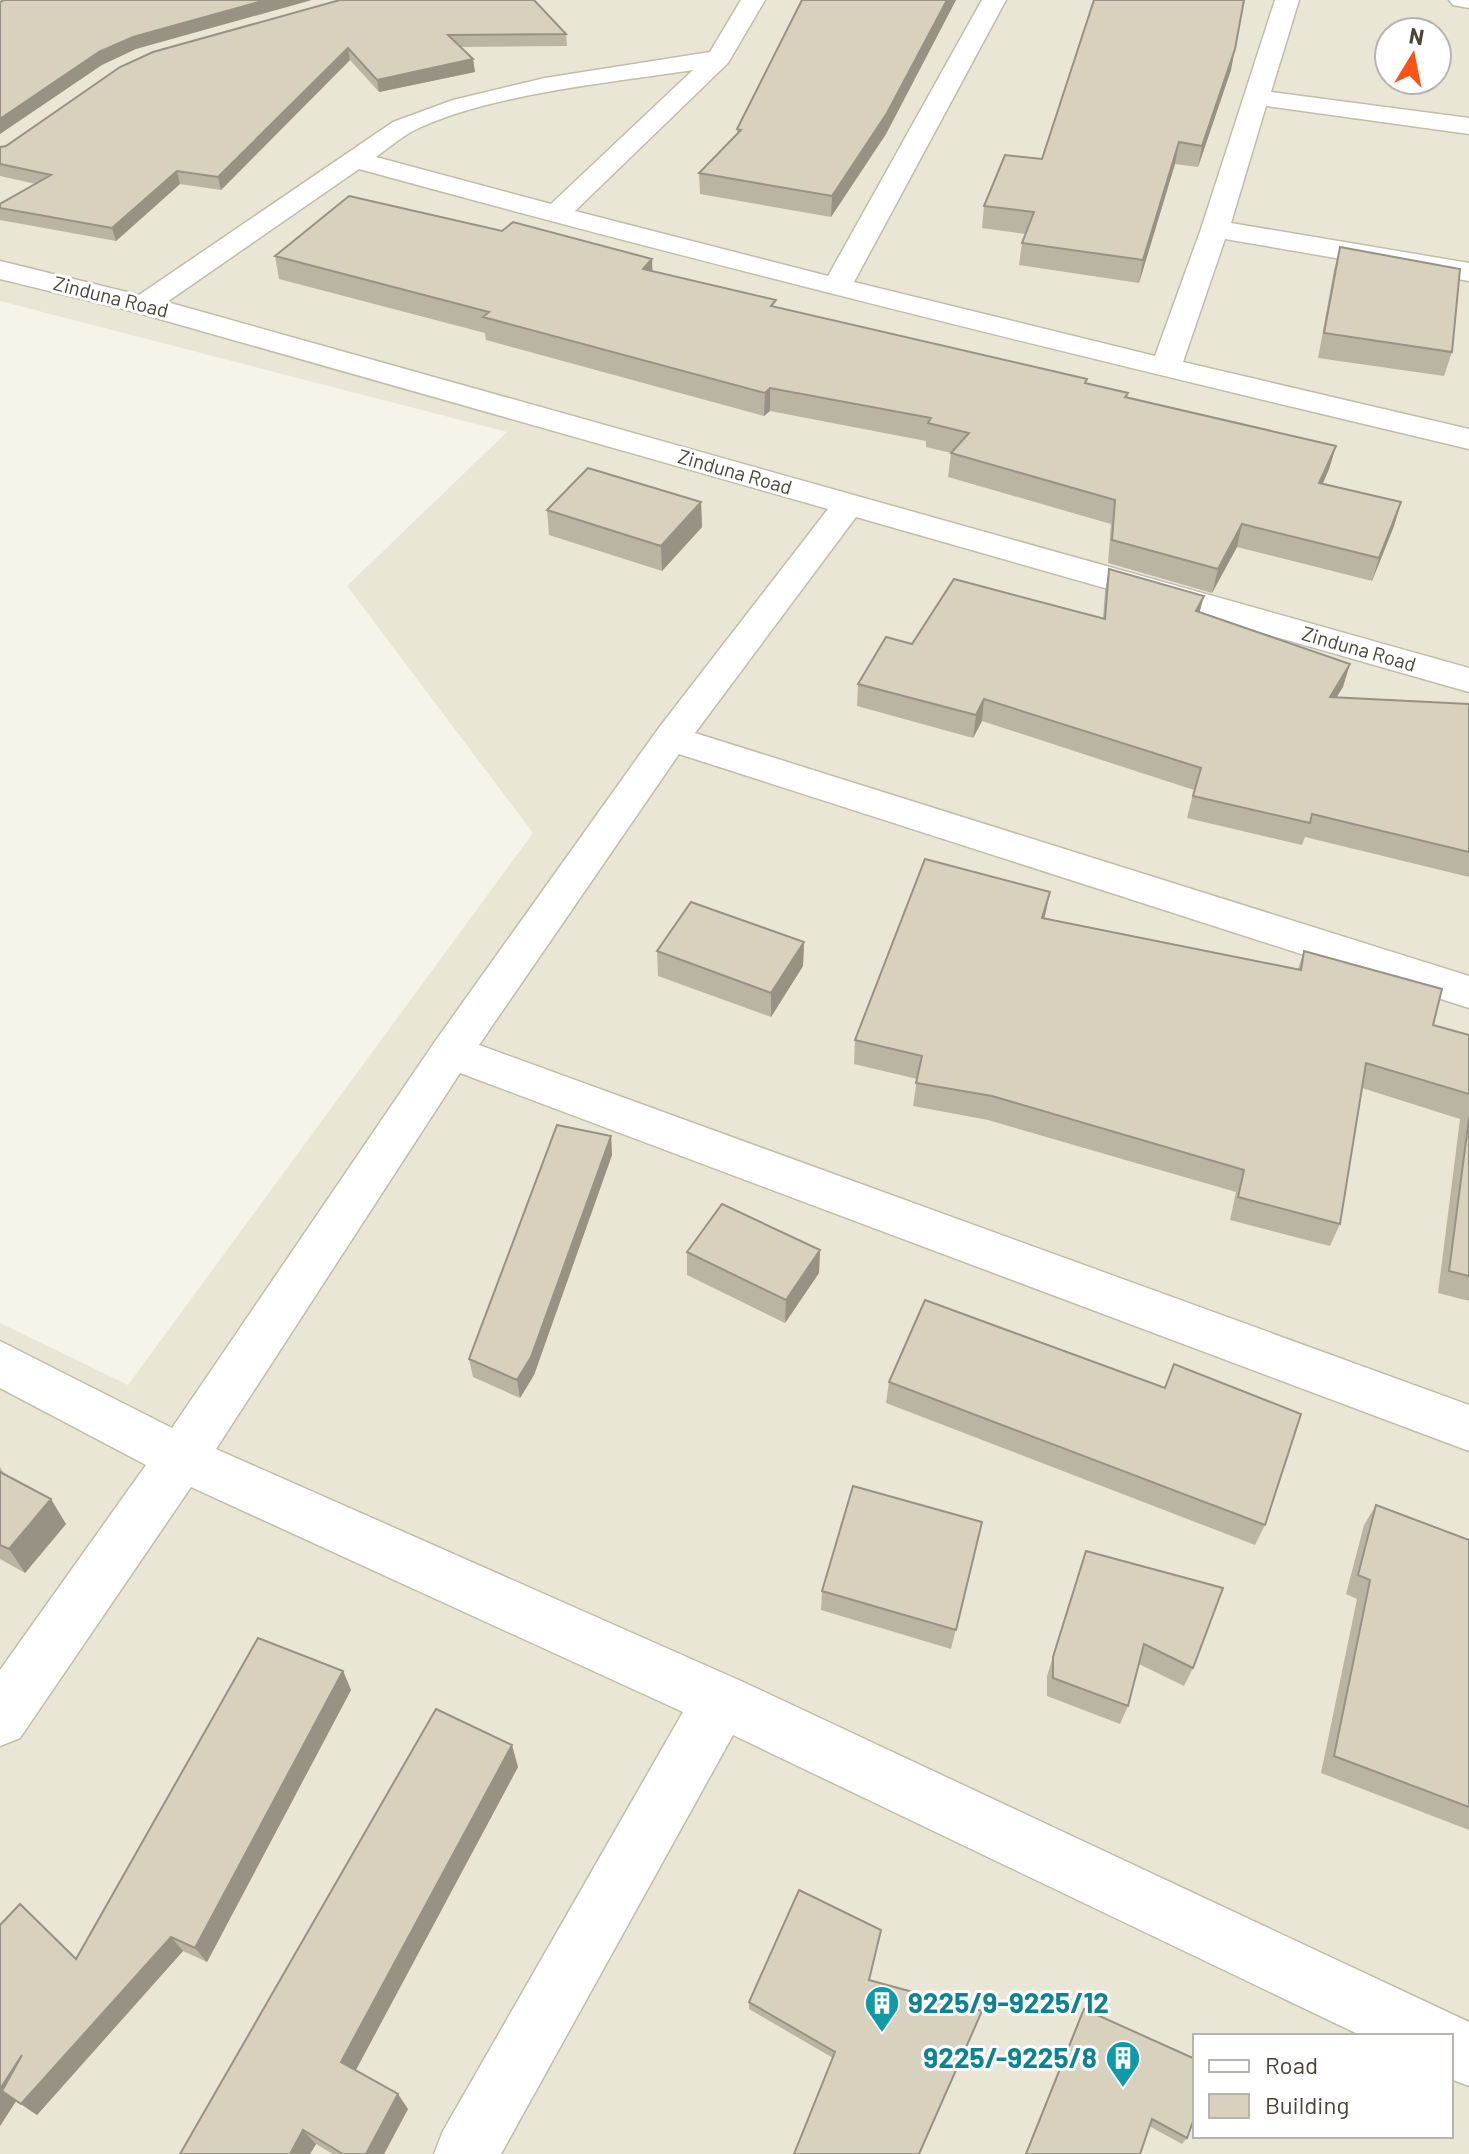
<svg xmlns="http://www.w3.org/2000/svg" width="1469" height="2154" font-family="Barlow,sans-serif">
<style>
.residential{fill:#eae6d6;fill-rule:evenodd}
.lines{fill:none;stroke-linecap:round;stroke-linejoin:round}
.minor-casing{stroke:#c2bcaa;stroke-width:3}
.minor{fill:#fff;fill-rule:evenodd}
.wall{fill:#bab4a3}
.shaded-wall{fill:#979284}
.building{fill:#d8d1bd;stroke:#979284;stroke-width:2}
.labels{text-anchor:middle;stroke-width:6;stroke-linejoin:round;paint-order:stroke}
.far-street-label{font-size:20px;fill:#4a4436;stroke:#fff}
.near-culture-label{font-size:28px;font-weight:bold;fill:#0d838f;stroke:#fff;text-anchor:start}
</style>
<rect width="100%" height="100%" fill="#f6f3e8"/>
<path class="residential" d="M0 0H1469V2154H0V1323L128 1385 533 833 347 586 507 432 0 301ZM1389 32H1437V80H1389ZM1195 2036H1451V2136H1195Z"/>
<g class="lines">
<g class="minor-casing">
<path id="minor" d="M741 0H765L728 63 575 211 828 276 982 0H1006L854 282 1155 356 1201 229 1275 0H1299L1271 92 1469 118V134L1266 106 1231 223 1469 263V281L1225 239 1183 362 1469 429V449C1097 361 726 270 359 169L167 302 1469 668V692L856 517 695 733 1469 976V1008L679 754 479 1045 1469 1405V1451L460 1073 216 1449 741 1681 1469 2022V2086L1451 2079V2036H1362L733 1735 501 2154H434L443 2131 683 1712 191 1487 20 1738 0 1746V1670L146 1465 0 1388V1341L172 1428 436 1040 658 729 828 509 135 312 0 279V261L139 295 393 122 453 100 545 78 710 52ZM693 70 551 204 376 157C387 149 399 139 411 132 485 94 609 83 693 70Z
M1449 0H1469V8L1453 5Z"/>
</g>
<use href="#minor" class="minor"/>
</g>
<path class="wall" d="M340 0 566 34 567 46 461 47 473 59 475 72 379 92 350 60 221 190 180 184 116 241 0 220V204L36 184 0 176V147L6 146Z
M802 0H956L886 134 831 217 700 194 699 173 737 134V129Z
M1231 70 1198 167 1175 164 1139 283 1019 265 1022 243 1026 234 982 228 984 206 1042 159Z
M1340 247 1452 352 1444 376 1318 358 1334 270Z
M275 256 653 271 776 307 1087 379 1086 383 1128 393 1127 398 1336 446 1329 469 1323 483 1401 502 1394 526 1372 581 1237 547 1212 593 1108 563 1111 524 948 477 951 453 926 447V441L770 411 764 416 486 340 485 333 279 279Z
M701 502 702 527 662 571 549 535 547 510Z
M1109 569 1200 612 1343 687 1336 697 1469 704V877L1305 837 1302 845 1187 818 1194 790 982 721 973 738 857 706 858 684 912 644 1103 619 1105 591Z
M804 942 803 966 771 1017 658 976 657 951Z
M1304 951 1433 1025 1469 1035V1301L1438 1293 1460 1119 1362 1088 1340 1224 1330 1246 1230 1220 1236 1192 988 1120 913 1106 917 1079 854 1064 855 1040 1298 969Z
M611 1136 612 1155 534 1375 520 1398 473 1377 469 1359Z
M820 1250 819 1273 785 1323 687 1275V1252Z
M889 1382 1265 1525 1255 1545 886 1403Z
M0 1467 5 1475 66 1524 25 1573 0 1559Z
M1376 1505 1469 1540V1830L1321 1773 1357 1599 1346 1594 1364 1525Z
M982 1522 951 1649 821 1610 822 1591Z
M1086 1551 1193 1668 1184 1686 1139 1664 1128 1706 1120 1724 1047 1696V1676Z
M343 1671 351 1690 207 1962 183 1951 37 2115 16 2101 0 2126V1925L77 1959Z
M518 1767 356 2070 408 2109 384 2154H333L316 2144 310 2154H180Z
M881 1930 833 2058 749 2009V2002Z
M1084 2009 1187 2138 1182 2144 1149 2126 1140 2154H1025L1080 2016Z"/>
<path class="shaded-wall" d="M266 0H312L136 49 102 65 0 134V119L99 52 133 37Z
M947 0H956L886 134 831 217 832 196Z
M348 48 350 60 221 190 218 177Z
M1235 49 1231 70 1198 167 1202 146Z
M473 59 475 72 379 92 377 80Z
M1179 142 1175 164 1139 283 1143 260Z
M177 171 180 184 116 241 112 228Z
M652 259 653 282 643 269Z
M770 388V411L764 416 765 393Z
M1336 446 1329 469 1313 506 1319 483Z
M701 502 702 527 662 571 661 546Z
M1401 502 1394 526 1372 581 1379 558Z
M1242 524 1237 547 1212 593 1218 569Z
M1204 596 1198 618 1196 611Z
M1350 664 1343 687 1323 719 1330 697Z
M984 699 982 721 973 738 976 715Z
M1050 892 1045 916 1038 942 1042 918Z
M804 942 803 966 771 1017V993Z
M611 1136 612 1155 534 1375 520 1398 517 1380Z
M820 1250 819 1273 785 1323 786 1300Z
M51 1499 66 1524 25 1573 9 1549Z
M343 1671 351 1690 207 1962 195 1948Z
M512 1745 518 1767 352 2077 341 2062Z
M171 1937 183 1951 37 2115 21 2104Z
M22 2055 38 2067 0 2126V2089Z
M398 2094 408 2109 384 2154H366Z
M303 2130 316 2144 310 2154H290Z"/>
<path class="building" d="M4 0H266L133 37 99 52 0 119V2Z
M340 0H534L566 34 448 35 473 59 377 80 348 48 218 177 177 171 112 228 0 208V204L51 175 0 164V147L6 146 120 67 153 52Z
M802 0H947L887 113 832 196 699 173 741 130 737 129Z
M1094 0H1244L1235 49 1202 146 1179 142 1143 260 1022 243 1034 212 984 206 1005 155 1042 159Z
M349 196 502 231 513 222 652 259 643 269 776 300 771 306 1087 379 1085 383 1128 393 1125 397 1336 446 1319 483 1401 502 1379 558 1242 524 1218 569 1112 540 1115 500 951 453 969 433 928 423 931 418 770 388 765 393 483 317 489 312 275 256Z
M1340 247 1460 269 1452 352 1324 333Z
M588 468 701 502 661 546 547 510Z
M1109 569 1204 596 1196 611 1350 664 1330 697 1469 704V852L1312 814 1310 823 1193 796 1201 768 984 699 976 715 858 684 886 637 912 644 954 579 1105 619Z
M925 859 1050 892 1042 918 1301 970 1304 951 1442 989 1433 1025 1469 1035V1094L1366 1063 1340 1224 1238 1197 1244 1170 992 1096 916 1083 922 1056 855 1040Z
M691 902 804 942 771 993 657 951Z
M1469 1118V1276L1449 1271Z
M557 1125 611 1136 531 1357 517 1380 469 1359Z
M722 1204 820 1250 786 1300 687 1252Z
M925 1300 1165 1388 1174 1364 1301 1414 1265 1525 889 1382Z
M0 1472 51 1499 9 1549 0 1545Z
M853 1486 982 1522 956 1630 822 1591Z
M1376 1505 1469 1540V1807L1334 1756 1370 1580 1358 1575Z
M1086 1551 1223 1588 1193 1668 1144 1644 1128 1706 1053 1678V1657Z
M258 1638 343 1671 195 1948 171 1937 21 2104 2 2091 22 2055 0 2089V1925L20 1904 76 1959Z
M436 1709 512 1745 341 2062 398 2094 366 2154H343L303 2130 290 2154H180Z
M799 1890 881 1930 869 1980 982 2011 919 2154H794L835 2052 749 2002Z
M1084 2009 1195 2059V2116L1187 2138 1152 2119 1140 2154H1026Z"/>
<defs>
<g id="building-pin" transform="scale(1.8)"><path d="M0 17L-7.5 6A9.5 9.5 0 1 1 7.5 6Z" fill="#0f9aa8" stroke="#fff"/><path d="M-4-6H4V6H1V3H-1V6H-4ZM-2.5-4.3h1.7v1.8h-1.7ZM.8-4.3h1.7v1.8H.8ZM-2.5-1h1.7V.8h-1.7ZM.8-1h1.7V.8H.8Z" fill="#fff"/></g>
</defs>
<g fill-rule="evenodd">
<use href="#building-pin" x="882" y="2003"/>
<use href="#building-pin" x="1123" y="2058"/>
</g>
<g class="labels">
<g class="far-street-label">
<text transform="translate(111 297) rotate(14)" y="7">Zinduna Road</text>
<text transform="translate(735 472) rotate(16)" y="7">Zinduna Road</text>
<text transform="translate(1359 649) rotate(16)" y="7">Zinduna Road</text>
</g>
<g class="near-culture-label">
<text x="908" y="2013">9225/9-9225/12</text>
<text x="1097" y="2068" text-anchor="end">9225/-9225/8</text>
</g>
</g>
<rect x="1193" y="2034" width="260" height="104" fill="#ffffff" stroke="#b7b4af" stroke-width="2"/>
<rect x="1209" y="2060" width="40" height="12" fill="#ffffff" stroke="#b7b4af" stroke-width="2"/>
<text x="1265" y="2074" font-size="24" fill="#4a4436">Road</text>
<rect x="1209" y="2094" width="40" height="24" fill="#d8d1bd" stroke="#b7b4af" stroke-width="2"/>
<text x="1265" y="2114" font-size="24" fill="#4a4436">Building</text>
<g transform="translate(1413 56) rotate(10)"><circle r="38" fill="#ffffff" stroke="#b7b4af" stroke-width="2"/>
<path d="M0-6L14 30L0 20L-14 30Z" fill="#ff5316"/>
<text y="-12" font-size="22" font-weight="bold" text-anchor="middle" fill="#4a4436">N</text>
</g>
</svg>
